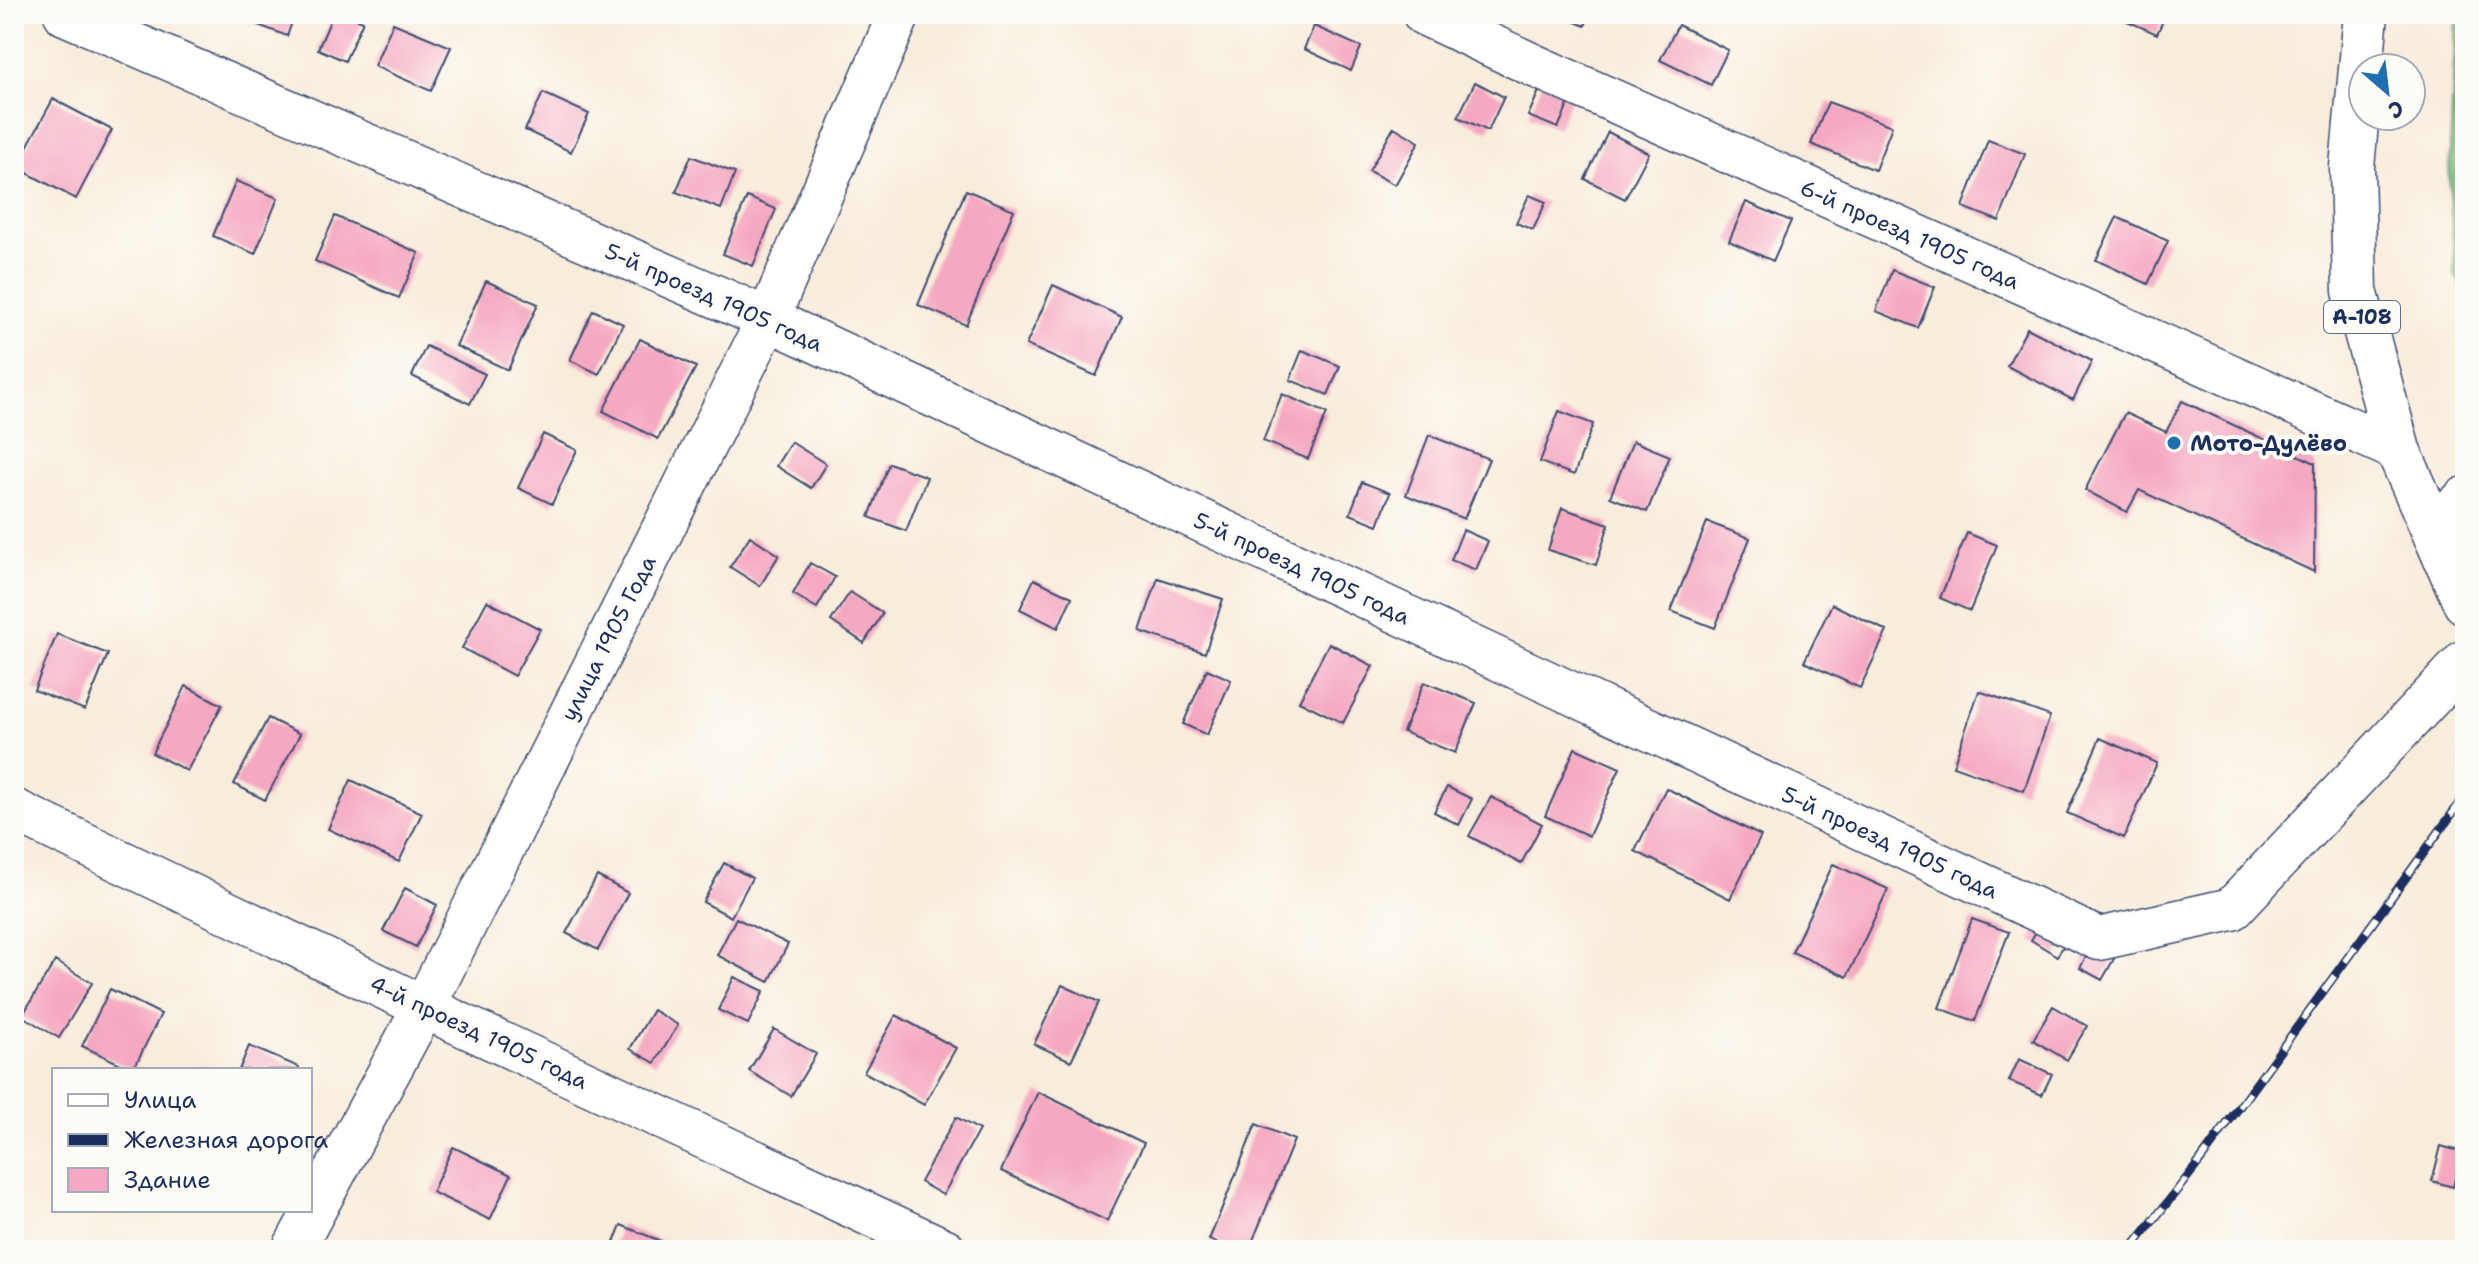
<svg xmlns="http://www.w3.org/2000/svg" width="2479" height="1264" font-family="'Shantell Sans',sans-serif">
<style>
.forest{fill:#7ab778;stroke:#4a736b;stroke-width:2}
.building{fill:#f5a8c1}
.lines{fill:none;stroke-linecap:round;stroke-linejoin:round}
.street-casing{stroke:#3c4b71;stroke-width:45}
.highway-casing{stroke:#3c4b71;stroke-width:47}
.street{stroke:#fff;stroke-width:42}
.highway{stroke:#fff;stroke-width:44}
.rail-casing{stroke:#1b2f5e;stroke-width:9}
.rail{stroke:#fdfcf7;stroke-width:6;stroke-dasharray:18;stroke-linecap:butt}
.poi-dot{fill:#1f6fb2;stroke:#fdfcf7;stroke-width:3}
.labels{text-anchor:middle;stroke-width:8;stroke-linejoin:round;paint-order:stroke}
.shield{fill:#fdfcf7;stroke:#5f6c8c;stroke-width:2}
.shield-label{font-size:20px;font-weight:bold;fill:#1b2f5e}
.street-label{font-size:22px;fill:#1b2f5e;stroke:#fdfcf7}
.poi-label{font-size:22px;font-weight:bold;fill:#1b2f5e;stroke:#fdfcf7;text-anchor:start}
</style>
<rect width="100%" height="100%" fill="#fdfcf7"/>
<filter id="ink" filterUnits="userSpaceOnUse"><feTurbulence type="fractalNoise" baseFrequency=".0125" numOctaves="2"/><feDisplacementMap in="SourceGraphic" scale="16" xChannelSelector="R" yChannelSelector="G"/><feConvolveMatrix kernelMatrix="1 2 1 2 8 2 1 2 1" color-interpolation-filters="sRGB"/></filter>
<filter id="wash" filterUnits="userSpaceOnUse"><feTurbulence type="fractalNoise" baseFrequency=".006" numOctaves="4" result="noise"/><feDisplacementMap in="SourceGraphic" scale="32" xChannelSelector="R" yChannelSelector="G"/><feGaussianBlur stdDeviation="1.8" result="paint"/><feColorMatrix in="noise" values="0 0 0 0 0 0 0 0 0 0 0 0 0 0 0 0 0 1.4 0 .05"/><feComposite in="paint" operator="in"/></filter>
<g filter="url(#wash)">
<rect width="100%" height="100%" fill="#f8ecda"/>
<path class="forest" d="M2456 14H2465V293L2455 275 2449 176Z"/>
<g id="blocks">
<path class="building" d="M247 14H295L287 36 245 20Z
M333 14H346L363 21 345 61 318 49Z
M1556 14H1590L1585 26Z
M2111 14H2166L2157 34Z
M393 23 451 47 431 91 374 66Z
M1678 25 1728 50 1711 85 1660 60Z
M1314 26 1361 47 1351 71 1304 49Z
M1475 82 1504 97 1488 131 1458 117Z
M1542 84 1572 96 1558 128 1528 116Z
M543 93 589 114 571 152 525 130Z
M53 99 112 130 76 199 16 167Z
M1828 102 1892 126 1875 170 1811 144Z
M1394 127 1419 142 1395 185 1369 171Z
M1608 132 1649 153 1625 199 1585 179Z
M1988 140 2025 154 1999 221 1963 207Z
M691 156 735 173 721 209 676 192Z
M236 181 278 198 255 254 213 236Z
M966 190 1014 210 966 325 918 305Z
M1529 195 1546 202 1533 230 1516 223Z
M747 197 776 209 753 266 723 254Z
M1746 202 1791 221 1773 261 1729 241Z
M335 216 419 253 399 298 315 261Z
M2117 217 2168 241 2148 284 2096 260Z
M1892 270 1935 287 1918 328 1876 311Z
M486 281 538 304 508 370 456 346Z
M1053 285 1122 317 1096 376 1026 345Z
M593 310 623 324 599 374 570 360Z
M2027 328 2092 361 2073 400 2007 366Z
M640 339 696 367 658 439 603 411Z
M426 346 485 374 470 404 412 376Z
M1302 350 1340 366 1328 395 1290 380Z
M1282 394 1327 413 1308 459 1263 441Z
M2182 401 2315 463 2314 572 2139 490 2127 512 2085 490 2125 413 2166 432Z
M1559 411 1593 424 1574 475 1540 462Z
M543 434 577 450 552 504 518 488Z
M1429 435 1489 459 1464 519 1406 495Z
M1633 441 1670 456 1647 512 1610 497Z
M791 442 826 464 811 488 776 466Z
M889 463 927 477 906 531 869 517Z
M1362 482 1390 493 1378 525 1350 514Z
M1562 508 1609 524 1596 565 1548 550Z
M1707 522 1750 538 1715 628 1671 611Z
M1463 530 1488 541 1476 570 1451 560Z
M1967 533 1997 545 1970 611 1940 598Z
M750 536 779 555 760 586 730 567Z
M810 563 835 577 817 608 793 594Z
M1158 578 1223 599 1205 653 1140 631Z
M1034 579 1072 597 1058 628 1020 609Z
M850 592 883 613 864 643 831 621Z
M487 601 540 629 514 676 462 648Z
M1832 604 1887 631 1860 688 1804 662Z
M57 634 108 654 85 710 34 690Z
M1329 643 1373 666 1343 723 1299 701Z
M1207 669 1231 680 1207 735 1183 724Z
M1424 682 1476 703 1455 753 1403 732Z
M186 686 222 705 187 771 152 753Z
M1979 691 2050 716 2024 791 1953 766Z
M268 718 300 734 265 800 234 784Z
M2100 738 2157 763 2124 838 2067 813Z
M1575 748 1620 768 1589 836 1545 816Z
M351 780 422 813 399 862 328 829Z
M1447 787 1472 799 1459 825 1434 812Z
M1666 788 1761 836 1730 899 1635 851Z
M1491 797 1542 824 1521 864 1469 836Z
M724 863 752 878 731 917 703 902Z
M1833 864 1888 889 1847 977 1792 952Z
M597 876 628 893 598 950 566 933Z
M405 888 437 905 416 947 383 931Z
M736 918 788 944 769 982 717 955Z
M1972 919 2009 932 1975 1021 1939 1008Z
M2044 919 2071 935 2057 956 2031 940Z
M2091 947 2114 959 2102 980 2080 968Z
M55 961 92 983 59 1038 22 1016Z
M734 977 764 991 748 1024 718 1010Z
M1062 985 1099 1002 1071 1061 1034 1044Z
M110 989 161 1014 133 1070 82 1046Z
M2053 1006 2087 1026 2067 1060 2033 1040Z
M653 1010 678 1025 655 1063 630 1049Z
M896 1015 956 1048 924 1105 864 1072Z
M774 1029 816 1054 791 1096 749 1071Z
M249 1046 299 1067 298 1070H239Z
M2019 1059 2052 1074 2042 1095 2009 1081Z
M1038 1092 1144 1143 1107 1221 1001 1171Z
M956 1117 979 1130 943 1195 920 1182Z
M1256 1124 1294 1140 1249 1250H1235L1209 1240Z
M2441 1146 2462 1152 2453 1187 2432 1181Z
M453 1147 511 1175 490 1220 432 1192Z
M621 1225 683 1250H611Z"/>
</g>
</g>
<g filter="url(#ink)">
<use href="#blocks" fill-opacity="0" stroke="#3c4b71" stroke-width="2"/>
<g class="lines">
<g class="street-casing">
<path id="street" d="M65 14 768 319 2099 939 2232 909 2465 661
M1424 14 1535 66 2398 450
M2433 530 2465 498
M14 810 424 1007 945 1250
M293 1250 424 1007 768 319 899 14"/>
</g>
<g class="highway-casing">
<path id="highway" d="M2366 14 2352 167 2355 291 2398 450 2465 602"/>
</g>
<use href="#street" class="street"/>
<use href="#highway" class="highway"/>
<g class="rail-casing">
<path id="rail" d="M2130 1250 2200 1161 2465 796"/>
</g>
<use href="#rail" class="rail"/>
</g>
</g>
<circle class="poi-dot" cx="2174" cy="443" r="8"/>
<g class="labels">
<rect class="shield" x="2324" y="301" width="76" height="32" rx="6"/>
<g class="shield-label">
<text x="2362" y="324">А-108</text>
</g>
<g class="street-label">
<text transform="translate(1910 234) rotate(24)" y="8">6-й проезд 1905 года</text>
<text transform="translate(714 297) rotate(24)" y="8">5-й проезд 1905 года</text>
<text transform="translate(1302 568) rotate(25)" y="8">5-й проезд 1905 года</text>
<text transform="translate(608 638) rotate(-63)" y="8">улица 1905 Года</text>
<text transform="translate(1890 842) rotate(25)" y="8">5-й проезд 1905 года</text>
<text transform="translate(479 1032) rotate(25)" y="8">4-й проезд 1905 года</text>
</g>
<g class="poi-label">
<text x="2190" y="451">Мото-Дулёво</text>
</g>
</g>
<rect width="2479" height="1264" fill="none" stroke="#fdfcf7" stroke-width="48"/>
<rect x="52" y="1068" width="260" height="144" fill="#fdfcf7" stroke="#a3aaba" stroke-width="2"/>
<rect x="68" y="1094" width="40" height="12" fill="#ffffff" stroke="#a3aaba" stroke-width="2"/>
<text x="124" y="1108" font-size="24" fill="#1b2f5e">Улица</text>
<rect x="68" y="1134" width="40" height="12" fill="#1b2f5e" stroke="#a3aaba" stroke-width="2"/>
<text x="124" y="1148" font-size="24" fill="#1b2f5e">Железная дорога</text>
<rect x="68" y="1168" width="40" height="24" fill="#f5a8c1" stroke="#a3aaba" stroke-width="2"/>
<text x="124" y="1188" font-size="24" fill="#1b2f5e">Здание</text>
<g transform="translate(2387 92) rotate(152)"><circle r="38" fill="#fdfcf7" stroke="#a3aaba" stroke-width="2"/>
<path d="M0-6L14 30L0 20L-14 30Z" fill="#1f6fb2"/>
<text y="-12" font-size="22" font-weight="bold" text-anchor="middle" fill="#1b2f5e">С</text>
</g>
</svg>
